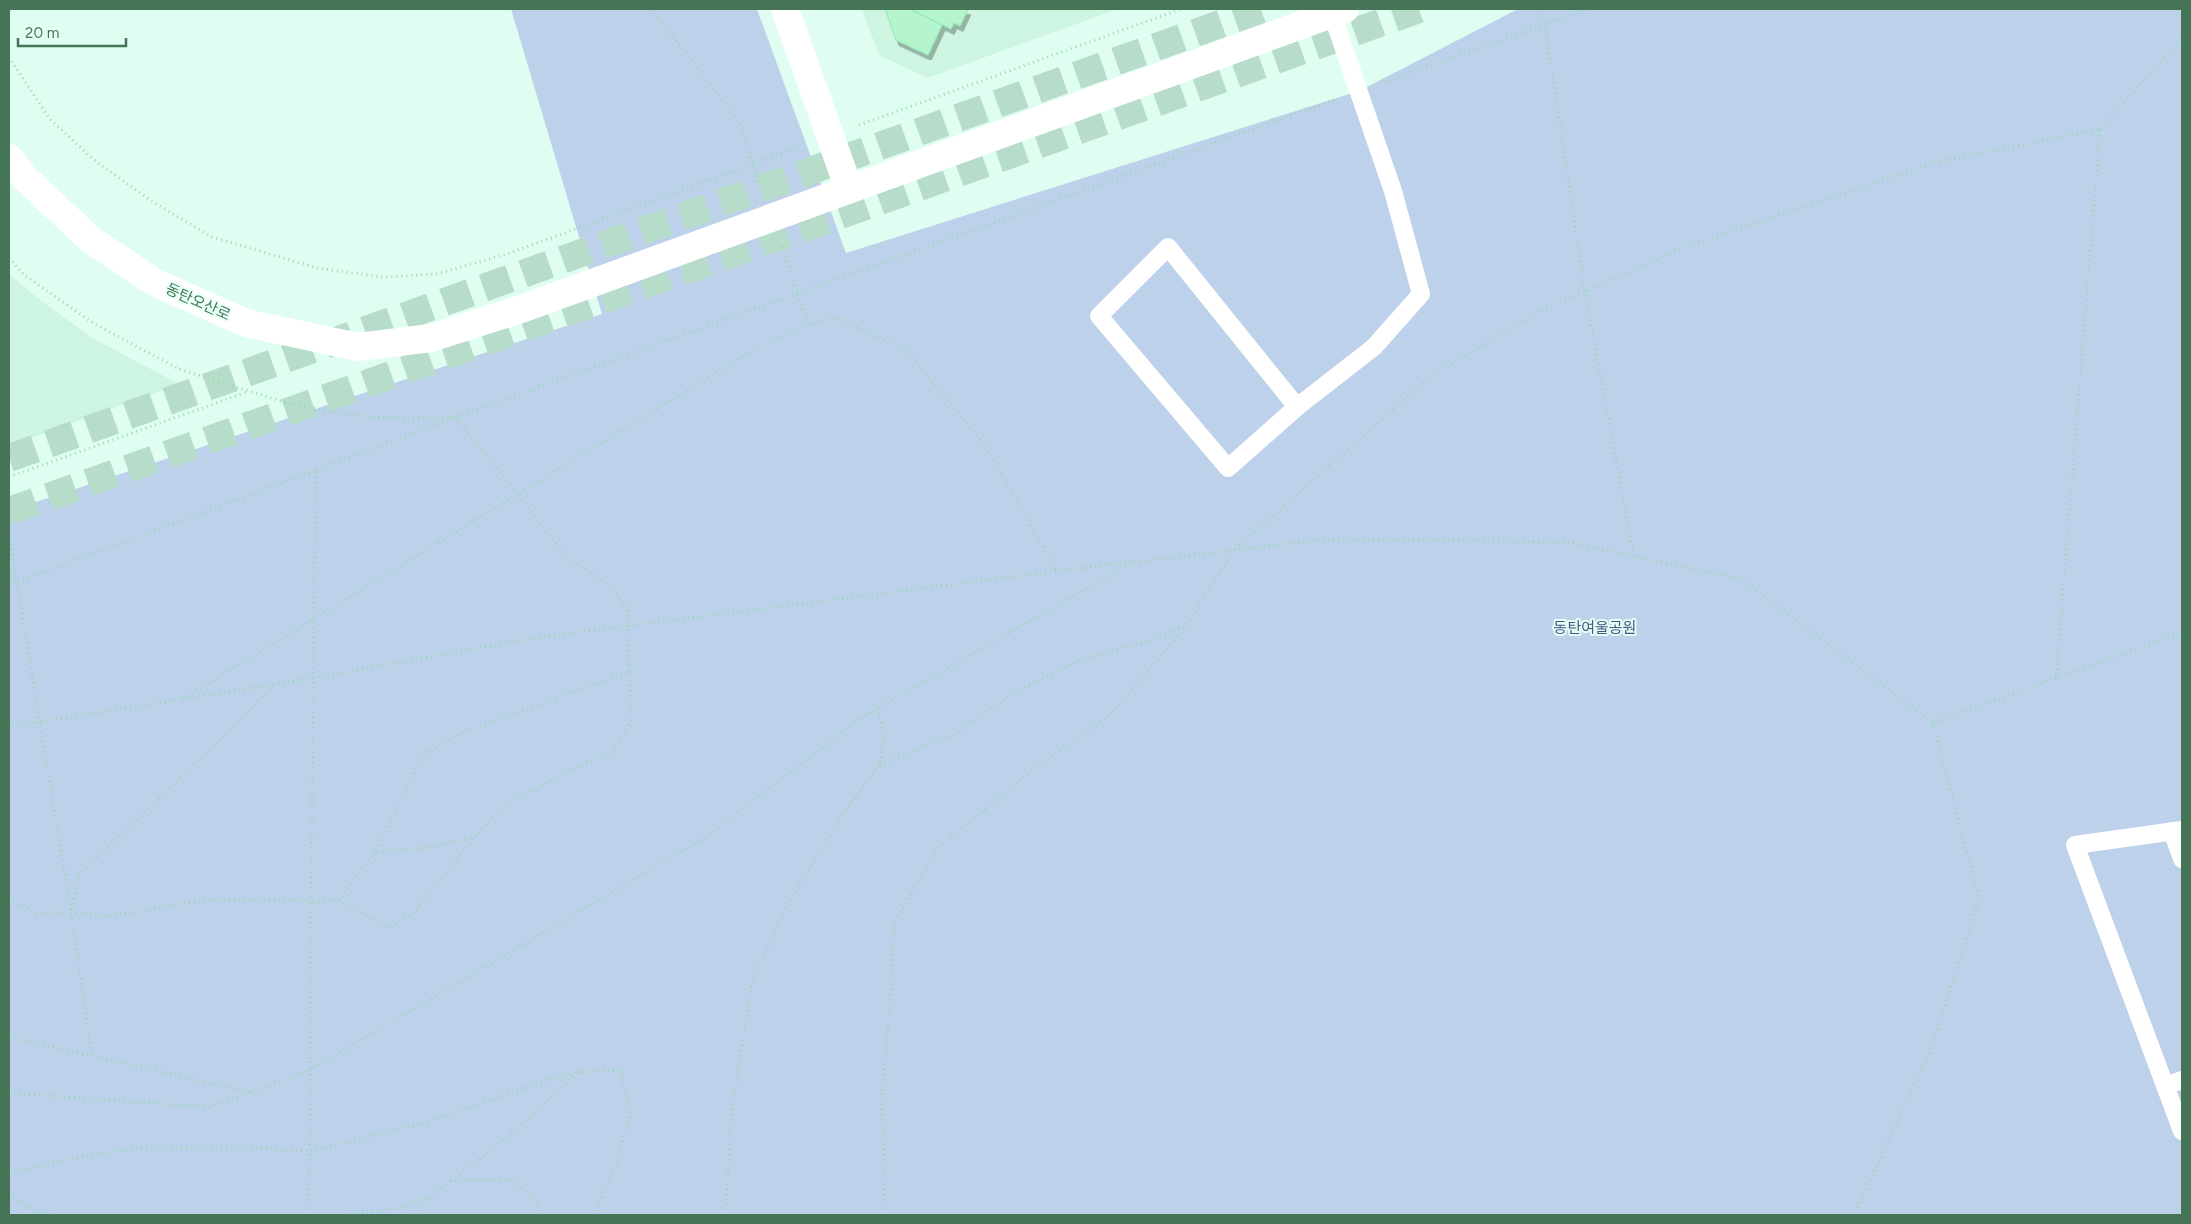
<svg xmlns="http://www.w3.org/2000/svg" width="2191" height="1224" font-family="Figtree,'Noto Sans KR',sans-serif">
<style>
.residential{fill:#cdf5e2}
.green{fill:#bdd1eb}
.building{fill:#b5f5cd;stroke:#94e8b3;filter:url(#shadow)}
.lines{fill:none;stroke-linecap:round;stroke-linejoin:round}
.highway-tunnel{stroke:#b8dcca;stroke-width:28;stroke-dasharray:28 14;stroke-linecap:butt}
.path{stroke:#98d9b0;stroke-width:3;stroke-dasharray:1 4;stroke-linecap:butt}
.lane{stroke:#fff;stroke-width:18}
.street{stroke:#fff;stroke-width:28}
.secondary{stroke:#fff;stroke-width:28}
.labels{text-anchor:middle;stroke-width:4;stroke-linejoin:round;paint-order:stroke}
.street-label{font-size:15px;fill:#457556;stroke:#e6fff5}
.park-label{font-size:15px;fill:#425888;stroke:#e6fff5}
</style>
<defs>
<filter id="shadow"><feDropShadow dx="3" dy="5.5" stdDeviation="0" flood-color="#0004"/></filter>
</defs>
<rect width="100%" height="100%" fill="#dffef1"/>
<path class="residential" d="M862 9H1118L927 78 879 55Z
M9 274 44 303 94 339 179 384 9 446Z"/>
<path class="green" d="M511 9H757L846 253 1359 91 1518 9H2182V1215H9V511L602 314Z"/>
<path class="building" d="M885 9H910L942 25 928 55 896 40Z
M909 9H968L960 26 954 23 951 29Z"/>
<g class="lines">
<path class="highway-tunnel" d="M9 458 1262 9
M9 511 1419 9"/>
<path class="path" d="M651 9 738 120 761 187
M1540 9 1545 24 1585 292 1634 556
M9 57 49 118 94 160 150 200 212 237 317 268 383 277 436 274 507 254 800 147
M1384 82 1588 9
M859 125 1181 9
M2100 129 2182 39
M782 247 808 324
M9 258 23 274 93 323 179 369 287 403 349 415 406 419 455 417 1334 100
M316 470 455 417 518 494 568 559 593 574 615 592 627 608 631 721 613 753 562 773 539 788 517 798 495 815 477 835 434 847 375 852 424 754 461 733 631 671
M9 477 247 392
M9 534 71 912 92 1057
M9 585 316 470 313 678 9 727
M183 699 758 347 808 324 826 319H840L908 352 987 448 1057 572
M1933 723 2182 632
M880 765 957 733 1015 692 1080 660 1155 639 1186 626 1234 550 1432 375 1541 311 1678 250 1932 163 2100 129 2056 679
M375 852 339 900 388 928 414 913 476 835
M9 899 36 913 71 912 106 917 205 900 292 899 311 902 339 900
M72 909 78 876 221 739 275 684
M9 1037 250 1092
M578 1072 620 1070 630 1112 616 1166 593 1215
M9 1093 209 1107 310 1070 313 678 539 637 1130 562
M9 1174 55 1162 142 1147H251L309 1152 433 1120 553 1078 578 1072 515 1131 451 1181
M9 1194 28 1207 52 1215
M309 1215 310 1070 709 835 859 719 1133 562 1330 539 1568 542 1741 579 1933 723 1979 899 1932 1046 1854 1215
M347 1215 404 1207 429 1196 451 1181 512 1180 538 1203 542 1215
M416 1215 429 1196
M726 1215 731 1116 752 982 788 904 841 817 880 765 884 736 878 708
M885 1215 882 1091 890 1007 894 923 937 849 1034 769 1112 713 1186 627"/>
<path class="lane" d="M1297 407 1228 468 1099 316 1168 247 1297 407 1374 347 1421 294 1393 191 1332 14
M2182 830 2075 845 2182 1131
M2172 831 2182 859
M2165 1086 2182 1080"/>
<path class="street" d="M785 9 849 189"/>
<path class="secondary" d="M9 158 26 179 90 239 154 282 246 323 358 347 431 338 521 309 1345 9"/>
</g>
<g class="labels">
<g class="street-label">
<text transform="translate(198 302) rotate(24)" y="5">동탄오산로</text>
</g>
<g class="park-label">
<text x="1595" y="633">동탄여울공원</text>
</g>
</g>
<rect width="2191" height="1224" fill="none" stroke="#457556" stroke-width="20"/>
<path d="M18 38v8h108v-8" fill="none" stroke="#457556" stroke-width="2.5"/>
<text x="25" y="38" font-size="15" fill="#457556" stroke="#e6fff5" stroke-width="4" paint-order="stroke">20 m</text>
</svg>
